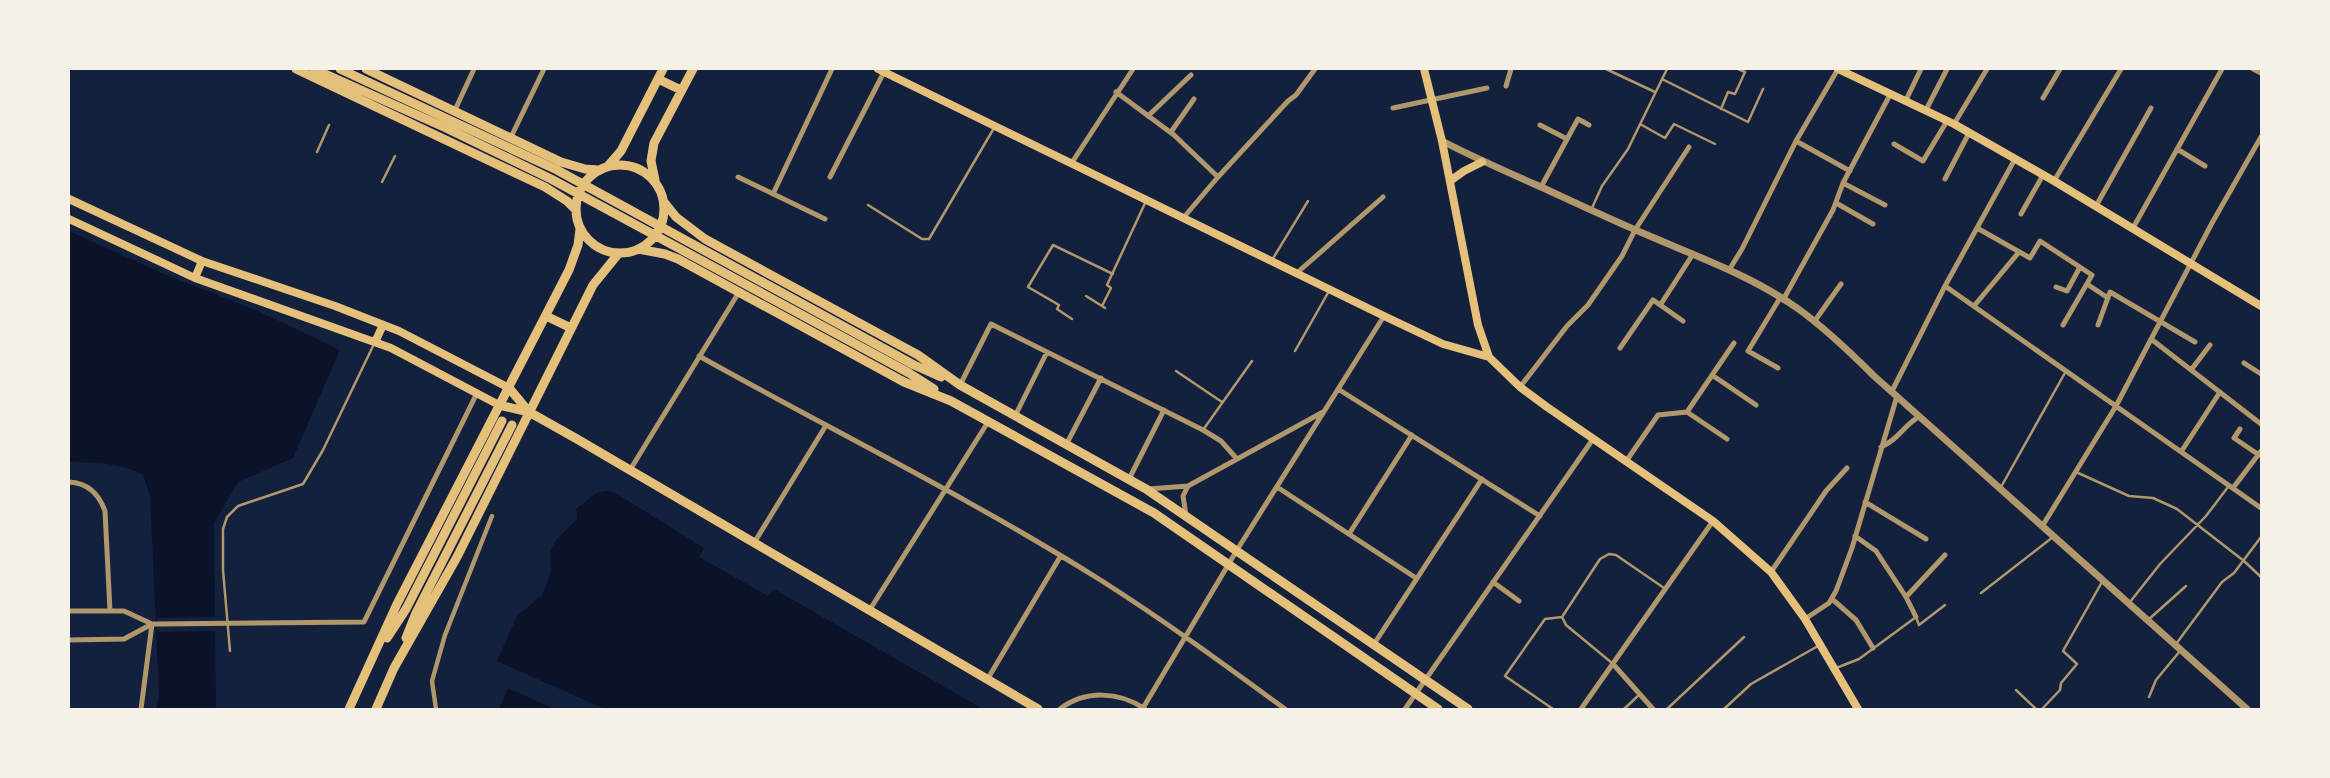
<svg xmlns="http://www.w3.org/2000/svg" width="2330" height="778" font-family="'Fira Sans',sans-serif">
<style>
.water{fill:#0b132b}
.pier{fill:#14213d}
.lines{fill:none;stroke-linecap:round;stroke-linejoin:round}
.service{stroke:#b1986c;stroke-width:2.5}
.pedestrian{stroke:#b1986c;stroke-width:4.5}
.minor{stroke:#b1986c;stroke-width:5}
.tertiary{stroke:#b1986c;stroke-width:7}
.secondary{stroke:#e5c07b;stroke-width:8}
.primary{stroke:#e5c07b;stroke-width:9}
</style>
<rect width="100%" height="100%" fill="#14213d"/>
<path class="water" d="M69 231 164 274 258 311 340 350 293 458 238 482 214 523 216 709H156L159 694 150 496 143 475C119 462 96 463 69 462Z
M605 491 614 492 704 548 699 557 768 596 774 589 983 709H605L497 661 517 616 542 595 551 572 550 551 557 539 577 519 576 509 595 494Z
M508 688 554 709H499Z"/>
<path class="pier" d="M216 617V631L157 632V618Z"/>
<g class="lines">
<path class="service" d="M1606 69 1655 92
M1662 79 1748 122 1763 89
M1721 109 1728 92 1735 94 1745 72 1738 69
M1640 124 1665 138 1674 124 1715 144
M317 152 329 125
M382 182 395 156
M868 205 922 239H929L994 128
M1592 208 1602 186 1628 149 1667 69
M1272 260 1308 201
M1086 296 1102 306
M1105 308 1102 306 1111 288 1107 285 1146 201
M1072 319 1057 309 1059 305 1028 287 1053 245 1113 274
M1295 351 1329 291
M1176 371 1222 402
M1203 430 1252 361
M2076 472 2129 496 2153 498 2177 509 2244 561 2261 577
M2001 487 2066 371
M1981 593 2053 537
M2130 602 2160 564 2206 516 2228 487
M1562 617 1600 559 1609 554 1616 555 1664 588
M1562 617 1566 625 1612 663
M2148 620 2186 586
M2176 644 2222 582 2234 573 2261 537
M230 651 223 570V529L227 517 238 506 303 484 323 450 374 344
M1836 668 1859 659 1916 617 1919 625 1945 605
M2016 690 2036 709
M2149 697 2156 680 2180 651
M1553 709 1505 676 1545 619 1562 617
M1624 709 1639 695
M1667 709 1744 637
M1724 709 1751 684 1818 646
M2042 709 2060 690 2061 683 2077 664 2063 651 2102 582"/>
<path class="pedestrian" d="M436 709 432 681 445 635 492 516"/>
<path class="minor" d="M2253 69 2261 73
M1506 86 1511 69
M1116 92 1174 135 1218 177
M2043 98 2060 69
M1906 100 1921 69
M1393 108 1487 88
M455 110 474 69
M1926 110 1947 69
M1148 116 1191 75
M1954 124 1987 69
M1540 125 1567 139
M1171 132 1194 99
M511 137 544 69
M1796 141 1850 171
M1894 144 1923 161 1947 121
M2177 149 2205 166
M1071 164 1133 69
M738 177 825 219
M830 177 884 72
M1945 179 1969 133
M2054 181 2121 69
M1843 183 1885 205
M1541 187 1578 119 1589 125
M773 194 832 69
M1836 203 1873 224
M2096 206 2151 108
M2021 214 2043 175
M1184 217 1218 177 1288 101 1296 95 1315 69
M1977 228 2030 258 2040 241 2092 275 2063 325
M2133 228 2222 69
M1729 270 1742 249 1796 141 1838 69
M1298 272 1383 197
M2087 284 2108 298
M1945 286 2261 508
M2056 287 2067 291 2080 267
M1783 300 1833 210 1843 183 1891 93
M1661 304 1693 254
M1974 306 2019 252
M1814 322 1841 284
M2098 325 2110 292 2195 342
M2151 339 2261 424
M1620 348 1653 300 1683 321
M699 356C833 431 972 499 1102 581 1165 621 1225 665 1285 709
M2244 363 2261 374
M1778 368 1748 351 1780 298
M2191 370 2210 345
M1712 375 1756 405
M960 385 991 324 1203 430 1221 441 1237 459
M1520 387 1567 326 1588 305 1622 256 1635 230 1689 147
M1338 389 1540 516
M1892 391 1945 286 2015 159
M1687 412 1727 439
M1015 416 1047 352
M2240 429 2234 438 2259 455
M1066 445 1101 378
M1881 447C1897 441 1905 424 1920 416
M2181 452 2220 392
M1627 460 1658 415 1687 412 1734 343
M630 470 739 292
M1129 479 1164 410
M69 482C87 483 99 494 105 511L110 611
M1277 487 1416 578
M2233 488 2261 451
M1148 489 1188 486 1323 412
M1865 502 1926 539
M1186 515 1183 496 1188 486
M2043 525 2116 406 2212 223 2261 137
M1349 534 1412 435
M1855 536 1876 551 1906 597 1916 617
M754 543 825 427
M1771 572 1826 491 1847 468
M1493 582 1519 601
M1906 597 1945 555
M1832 599 1856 620 1873 648
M69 611H124L152 624H157L364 622 477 393
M869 611 988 422
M1805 619 1829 603 1836 591 1852 548 1897 396
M69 640 124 639 152 624
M1374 644 1482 479
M1613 664 1653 709
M987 680 1060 557
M1143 708 1237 550 1384 316
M141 709 152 624
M1060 709C1085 690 1119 691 1145 709
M1405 709 1593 439
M1581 709 1713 521"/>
<path class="tertiary" d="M1442 141C1475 158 1507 172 1541 187 1578 204 1614 221 1652 237 1701 258 1753 277 1797 308 1825 328 1850 352 1874 376L2247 709"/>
<path class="secondary" d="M878 69 1384 316 1443 344 1489 357
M1424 69 1442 141 1478 325 1489 357 1520 387 1547 407 1713 521 1771 572 1805 619 1858 709
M1838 69 1954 124 2054 181 2261 306
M1450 181 1464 171 1482 162
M69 199 202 261 335 306 399 331 509 388
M69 219 195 278 391 348 499 405
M195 278 202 261
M375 342 383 325"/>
<path class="primary" d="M296 69 545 187 567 201 576 210
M314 69 446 128 551 179 909 373 934 389
M340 69 557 170 914 365 941 377
M366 69 561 162 585 169 598 170
M658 79 681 90
M576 209a44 44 0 1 1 88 0a44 44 0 1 1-88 0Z
M608 166 621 151 663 69
M655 180 651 161 654 143 693 69
M664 202 676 217 705 239 918 355 960 385 1146 489 1468 709
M638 249 665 254 678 259 904 382 951 401 1154 513 1438 709
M546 316 571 328
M509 388 529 412
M499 405 529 412 577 439 1038 709
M387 638 406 609 502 421
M406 638 416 613 512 425
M349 709 397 604 569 270 578 245 580 229
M376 709 394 668 457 557 593 285 619 253"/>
</g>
<rect width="2330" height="778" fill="none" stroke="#f6f1e7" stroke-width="140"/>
</svg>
